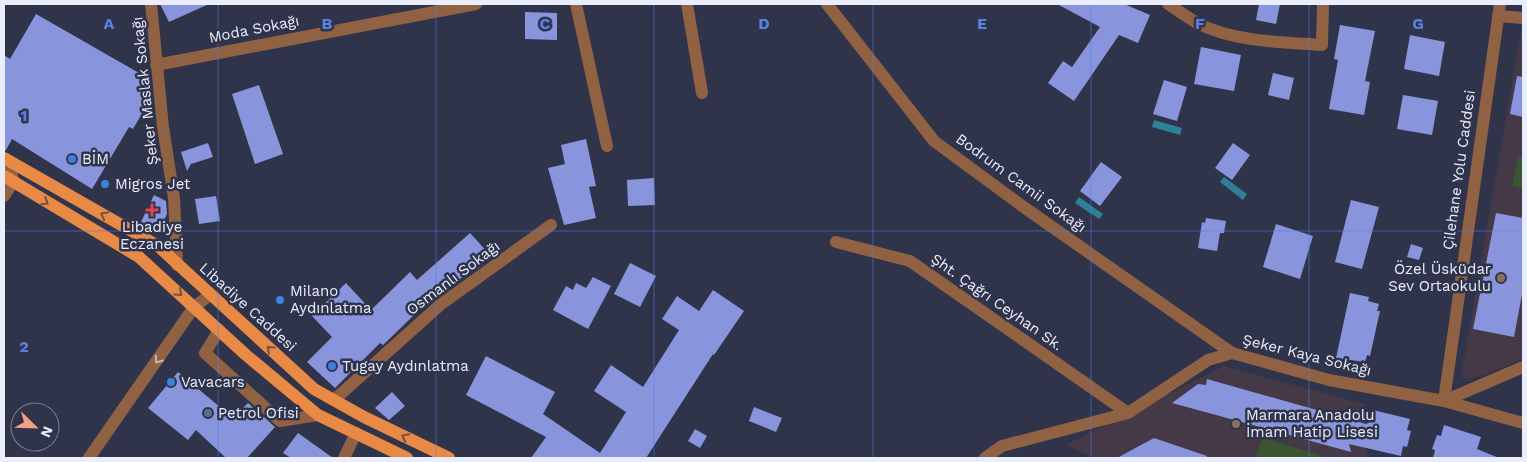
<svg xmlns="http://www.w3.org/2000/svg" width="1527" height="462" font-family="'Work Sans',sans-serif">
<style>
.education{fill:#453948}
.green{fill:#3a562f}
.water{fill:#2e7f99}
.building{fill:#8895dd}
.lines{fill:none;stroke-linecap:round;stroke-linejoin:round}
.minor{stroke:#906243;stroke-width:12}
.tertiary{stroke:#906243;stroke-width:12}
.primary{stroke:#e88946;stroke-width:12}
.oneway{stroke:#705249}
.oneway2{stroke:#c6b5b2}
.grid{fill:none;stroke:#5a7ee3;stroke-width:1;stroke-opacity:0.55}
.shop-dot{fill:#3f7fe0;stroke:#30344b;stroke-width:2}
.health-dot{fill:#e0444e;stroke:#30344b;stroke-width:2}
.education-dot{fill:#8d6e63;stroke:#30344b;stroke-width:2}
.service-dot{fill:#5c6f8a;stroke:#30344b;stroke-width:2}
.labels{text-anchor:middle;stroke-width:5;stroke-linejoin:round;paint-order:stroke}
.street-label{font-size:15px;fill:#eaedfc;stroke:#30344b}
.poi-label{font-size:15px;fill:#eaedfc;stroke:#30344b;text-anchor:start}
.grid-label{font-size:16px;text-anchor:middle;font-weight:bold;fill:#5a7ee3;stroke:#30344b;stroke-width:5;stroke-linejoin:round;paint-order:stroke}
</style>
<rect width="100%" height="100%" fill="#30344b"/>
<path class="education" d="M1521 31H1523V359L1481 376 1467 379 1461 377Z
M1224 366 1364 404 1367 458H1094L1066 445Z"/>
<path class="green" d="M1519 156 1523 157V189L1512 186Z
M1262 438 1330 458H1256Z"/>
<path class="water" d="M1154 120 1182 128 1180 135 1152 127Z
M1224 177 1247 194 1243 200 1220 182Z
M1079 197 1103 214 1099 219 1075 203Z"/>
<path class="building" d="M160 4H209L169 22Z
M1057 4H1124L1150 15 1138 43 1119 35 1074 101 1048 83 1063 61 1072 67 1100 27Z
M1259 4H1280L1276 24 1256 20Z
M525 12 557 13V40L525 39Z
M36 14 139 73 144 110 133 129 129 127 92 189 12 139 6 150H4V55L10 59Z
M1340 25 1375 31 1365 81 1370 82 1364 115 1329 109 1338 60 1334 59Z
M1410 35 1445 42 1439 76 1404 69Z
M1201 47 1241 55 1234 91 1194 84Z
M1273 73 1294 78 1289 100 1268 95Z
M1517 76 1523 77V117L1510 114Z
M1164 80 1187 87 1177 121 1153 114Z
M259 85 283 154 255 164 232 94Z
M1403 95 1438 101 1432 135 1397 129Z
M586 139 596 186 589 187 596 218 564 225 548 168 565 164 561 145Z
M208 143 213 157 191 164 187 171 181 152Z
M1233 143 1250 155 1232 180 1215 168Z
M1101 162 1122 177 1100 206 1080 191Z
M654 178 655 205 628 206 627 180Z
M154 195 166 201 167 214 159 231 141 222Z
M216 196 220 221 199 224 195 199Z
M1351 200 1379 207 1362 269 1335 262Z
M1496 213 1523 218V289L1514 337 1473 329Z
M1206 218 1226 221 1224 233H1220L1217 251 1198 248 1202 222 1205 223Z
M1276 224 1313 236 1300 279 1263 267Z
M470 233 492 257 474 271 472 269 443 293 440 290 383 345 380 343 335 388 307 362 332 337 312 316 346 283 371 310 410 272 417 280Z
M1411 244 1423 248 1419 260 1407 257Z
M630 263 656 276 640 307 614 294Z
M593 277 611 286 588 329 553 310 566 286 573 290 576 283 586 288Z
M713 290 744 311 714 355 713 354 646 458H531L546 437 466 395 486 356 555 392 543 414 600 453 626 412 594 391 611 365 643 387 679 330 662 319 677 296 699 311Z
M1350 293 1369 297 1368 301 1379 304 1377 311H1380L1370 356 1367 355 1365 362 1336 358Z
M178 372 233 418 248 403 275 427 247 458H226L196 430 188 440 148 408Z
M1207 379 1366 424 1370 422 1373 410 1410 419 1407 430 1411 431 1407 447 1403 446 1401 456 1349 444 1351 452 1172 403 1198 384 1206 385Z
M392 392 405 406 389 420 375 408Z
M754 407 782 418 776 432 749 421Z
M1444 425 1481 437 1477 449 1499 458H1433L1435 450 1432 449 1437 435 1441 436Z
M695 429 707 436 700 448 688 441Z
M298 433 333 458H291L283 453Z
M1154 438 1207 456 1206 458H1117Z"/>
<g class="lines">
<path class="minor" d="M151 4 163 127 174 198 177 265
M576 4 607 146
M687 4 702 93
M827 4 934 141 1025 208 1232 353
M1168 4C1177 10 1187 17 1197 23 1234 42 1281 42 1322 45L1323 4
M1498 16 1523 18
M156 65 476 4
M4 196 13 182 10 162
M836 242 910 261 1128 413
M219 330 205 353 280 421 318 415
M334 400 440 305 551 225
M1444 401 1523 367
M89 458 194 307 210 295
M344 458 356 433
M985 458 1002 446 1128 413 1208 360 1232 353 1329 380 1444 401 1523 423"/>
<path class="tertiary" d="M1444 401 1500 4"/>
<path class="primary" d="M4 158 158 246 314 389 364 417 449 458
M4 176 139 257 246 355 318 415 407 458"/>
</g>
<defs><path id="oneway-chevron" d="M-2-3.5L2.5 0L-2 3.5" fill="none" stroke-width="1.6" stroke-linecap="round" stroke-linejoin="round" transform="scale(1.25)"/></defs>
<g class="oneway">
<use href="#oneway-chevron" transform="translate(45 202) rotate(31)"/>
<use href="#oneway-chevron" transform="translate(104 215) rotate(-151)"/>
<use href="#oneway-chevron" transform="translate(179 293) rotate(42)"/>
<use href="#oneway-chevron" transform="translate(270 349) rotate(-138)"/>
<use href="#oneway-chevron" transform="translate(405 437) rotate(-154)"/>
</g>
<use class="oneway2" href="#oneway-chevron" transform="translate(158 360) rotate(125)"/>
<path class="grid" d="M218 4V458M436 4V458M654 4V458M873 4V458M1091 4V458M1309 4V458M4 231H1523"/>
<g class="shop-dot">
<circle cx="72" cy="159" r="5"/>
<circle cx="105" cy="184" r="5"/>
<circle cx="280" cy="300" r="5"/>
<circle cx="332" cy="366" r="5"/>
<circle cx="171" cy="382" r="5"/>
</g>
<path class="health-dot" d="M149.5 202.5h5v5h5v5h-5v5h-5v-5h-5v-5h5z"/>
<g class="education-dot">
<circle cx="1501" cy="278" r="5"/>
<circle cx="1236" cy="424" r="5"/>
</g>
<circle class="service-dot" cx="208" cy="413" r="5"/>
<g class="labels">
<g class="street-label">
<text transform="translate(254 29) rotate(-11)" y="5">Moda Sokağı</text>
<text transform="translate(145 91) rotate(-96)" y="5">Şeker Maslak Sokağı</text>
<text transform="translate(1459 170) rotate(-82)" y="5">Çilehane Yolu Caddesi</text>
<text transform="translate(1021 183) rotate(36)" y="5">Bodrum Camii Sokağı</text>
<text transform="translate(453 278) rotate(-37)" y="5">Osmanlı Sokağı</text>
<text transform="translate(997 302) rotate(35)" y="5">Şht. Çağrı Ceyhan Sk.</text>
<text transform="translate(248 307) rotate(42)" y="5">Libadiye Caddesi</text>
<text transform="translate(1307 355) rotate(14)" y="5">Şeker Kaya Sokağı</text>
</g>
<g class="poi-label">
<text x="82" y="164">BİM</text>
<text x="115" y="189">Migros Jet</text>
<text x="152" y="232" text-anchor="middle">Libadiye<tspan x="152" dy="17">Eczanesi</tspan></text>
<text x="1491" y="274" text-anchor="end">Özel Üsküdar<tspan x="1491" dy="17">Sev Ortaokulu</tspan></text>
<text x="290" y="296">Milano<tspan x="290" dy="17">Aydınlatma</tspan></text>
<text x="342" y="371">Tugay Aydınlatma</text>
<text x="181" y="387">Vavacars</text>
<text x="218" y="418">Petrol Ofisi</text>
<text x="1246" y="420">Marmara Anadolu<tspan x="1246" dy="17">İmam Hatip Lisesi</tspan></text>
</g>
</g>
<g class="grid-label">
<text x="109" y="29">A</text>
<text x="327" y="29">B</text>
<text x="545" y="29">C</text>
<text x="764" y="29">D</text>
<text x="982" y="29">E</text>
<text x="1200" y="29">F</text>
<text x="1418" y="29">G</text>
<text x="24" y="121">1</text>
<text x="24" y="352">2</text>
</g>
<rect width="1527" height="462" fill="none" stroke="#eaedfc" stroke-width="10"/>
<g transform="translate(35 427) rotate(113)"><circle r="24" fill="#30344b" stroke="#7a7e92"/>
<path d="M0-4L9 19L0 12L-9 19Z" fill="#f39f84"/>
<text y="-8" font-size="14" font-weight="bold" text-anchor="middle" fill="#eaedfc">N</text>
</g>
</svg>
